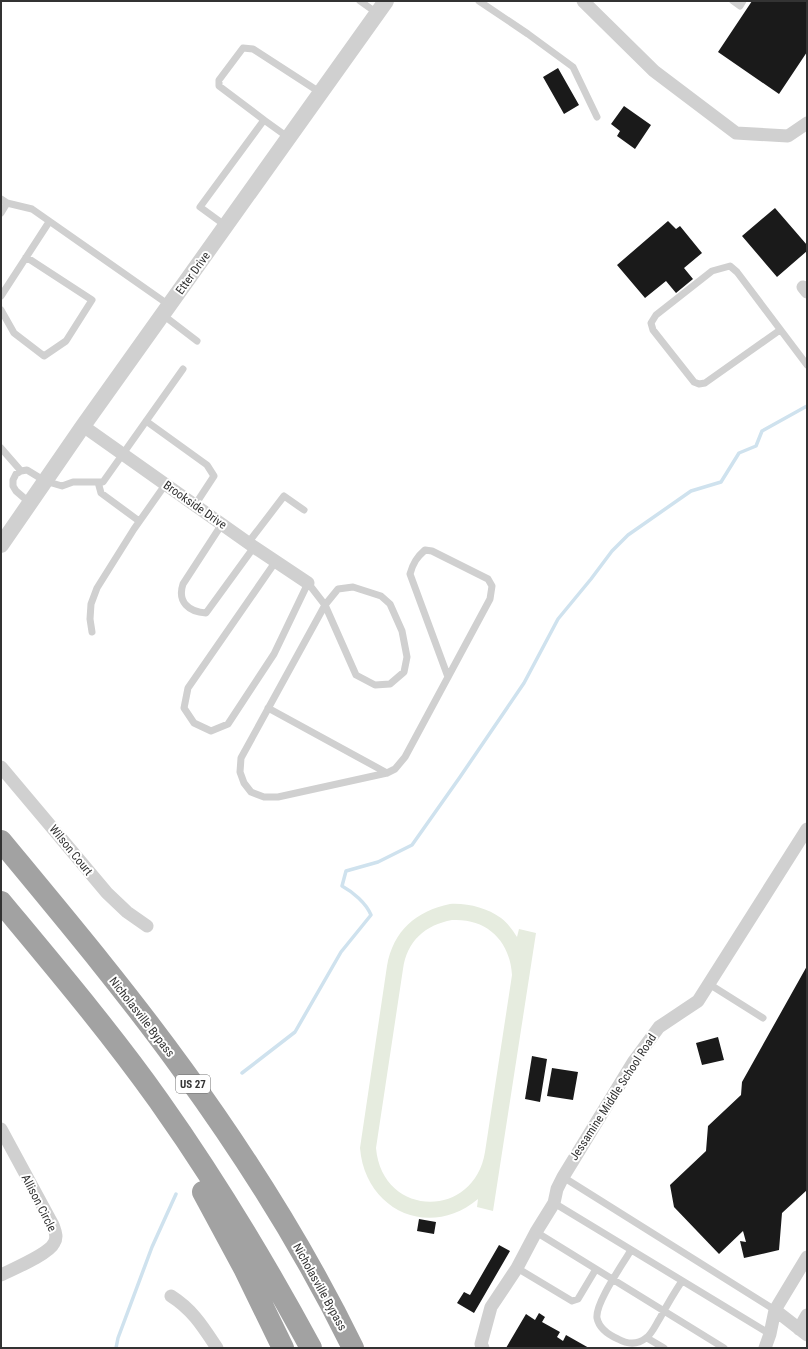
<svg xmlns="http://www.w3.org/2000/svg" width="808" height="1349" font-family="'Roboto Condensed',sans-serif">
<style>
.green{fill:#e6ecdf;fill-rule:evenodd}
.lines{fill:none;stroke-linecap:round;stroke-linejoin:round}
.stream{stroke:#cfe2ee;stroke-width:3.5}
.building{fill:#1a1a1a}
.service{stroke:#d0d0d0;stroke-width:7}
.minor{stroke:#d0d0d0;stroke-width:13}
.tertiary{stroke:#d0d0d0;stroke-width:16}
.trunk{stroke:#a2a2a2;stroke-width:22}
.labels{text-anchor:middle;stroke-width:4;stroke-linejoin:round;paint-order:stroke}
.shield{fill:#fff;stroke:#707070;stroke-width:1}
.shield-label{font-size:11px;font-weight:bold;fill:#333}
.street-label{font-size:12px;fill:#333;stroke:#fff}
</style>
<rect width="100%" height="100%" fill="#fff"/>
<path class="green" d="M450 904C468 903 487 908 501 918 508 923 513 931 517 937L519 929 536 933 493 1211 477 1207 478 1199C429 1240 365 1210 360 1148L387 966C393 931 416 911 450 904ZM452 920C487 918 510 941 512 975L485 1152C474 1220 382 1218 376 1148L403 969C407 941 425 925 452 920Z"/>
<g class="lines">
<path class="stream" d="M242 1073 295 1032 341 952 371 915C366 903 353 892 342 886L346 871 378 862 412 845 460 777 524 683 558 619 591 579 612 551 628 535 691 491 721 482 739 453 756 446 762 431 807 406
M116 1348 118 1338 152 1247 176 1194"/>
</g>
<path class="building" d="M752 1H807V52L779 94 718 52Z
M558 68 579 105 564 114 543 77Z
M624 106 651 125 635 149 617 136 620 131 611 124Z
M775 208 807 245V251L777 277 742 236Z
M668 221 676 229 680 226 702 253 684 268 693 279 676 293 666 281 645 298 617 265Z
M807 966V1190L782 1213 779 1250 744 1258 740 1241 746 1242 743 1231 719 1254 674 1207 670 1185 706 1151 708 1126 741 1095 742 1082Z
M718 1037 724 1060 702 1065 696 1043Z
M532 1056 547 1059 540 1102 525 1099Z
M552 1068 578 1072 573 1100 547 1096Z
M419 1219 436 1222 434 1234 417 1231Z
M499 1245 510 1251 481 1301 473 1296 481 1301 474 1313 457 1303 464 1292 470 1295Z
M539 1313 545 1317 542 1322 560 1332 557 1337 563 1341 566 1335 589 1348H506L526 1314 535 1320Z"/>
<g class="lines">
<path class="service" d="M360 1 377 13
M479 1 528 34 573 67 597 117
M733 1 740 6 743 1
M264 120 219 86V80L243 48 253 49 321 93
M1 199 7 203 32 209 169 305
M1 213 7 203
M226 226 200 207 264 120 289 138
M1 296 49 222
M1 310 14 333 44 356 66 341 92 300 26 257
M163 315 197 341
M780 330 705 383 699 384 694 382 653 330 651 323 656 315 712 271 730 266 737 272 807 365
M146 421 207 465 214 476 195 505
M1 448 21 471
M98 482 101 493 139 521
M30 503 16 491 13 486V480L16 474 21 471 27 470 45 481 62 486 73 482H103L183 369
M222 524 183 584C177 602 189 612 206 613L254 547
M248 543 284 496 304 510
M276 561 188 688 184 708 194 723 211 731 228 724 274 654 308 583 325 605 356 675 375 685 390 684 404 672 407 657 402 631 390 604 381 596 353 587 338 589 325 605 241 758 240 772 244 783 251 792 264 797H278L387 773 395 769 405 757 490 599 492 586 488 579 432 551 425 550C417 557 413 563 410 574L448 677
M92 632 90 619 91 604 97 588 134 529 165 485
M268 708 387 773
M709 984 763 1018
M563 1177 775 1310
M554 1203 770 1334
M536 1232 724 1348
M631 1250C623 1264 595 1303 597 1318 599 1328 609 1335 618 1339 627 1344 637 1345 646 1338 652 1334 656 1324 660 1318 667 1305 674 1293 682 1281
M517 1268 572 1301 578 1299 596 1269
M647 1338 664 1348"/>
<path class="minor" d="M583 1 654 71 736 133 788 136 807 123
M803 287 807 292
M83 426 254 547 308 583
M1 767 107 893 127 912 147 926
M1 1129 53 1225C55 1231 58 1237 54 1243 49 1254 13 1269 1 1275
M171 1296C193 1310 203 1327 217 1348
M775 1310 807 1257
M799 1329 807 1315
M483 1348 481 1344 491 1307 517 1268 536 1232 554 1203 557 1189 563 1177 634 1061 659 1027 698 1001 807 829
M765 1348 770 1334 775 1310 807 1335"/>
<path class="tertiary" d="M1 545 83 426 386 1"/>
<path class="trunk" d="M1 841C63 916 126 991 183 1070 247 1158 305 1250 353 1348
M1 902C55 967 110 1032 159 1101 215 1180 265 1263 311 1348
M203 1192 244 1268 283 1348"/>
</g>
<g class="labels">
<rect class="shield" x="176" y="1075" width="34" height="18" rx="3"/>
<g class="shield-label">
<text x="193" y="1088">US 27</text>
</g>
<g class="street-label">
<text transform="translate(193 273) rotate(-54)" y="4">Etter Drive</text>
<text transform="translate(195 505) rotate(35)" y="4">Brookside Drive</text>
<text transform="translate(71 850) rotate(51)" y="4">Wilson Court</text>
<text transform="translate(142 1017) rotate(52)" y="4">Nicholasville Bypass</text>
<text transform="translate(613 1097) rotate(-57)" y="4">Jessamine Middle School Road</text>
<text transform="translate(39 1203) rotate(63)" y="4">Allison Circle</text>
<text transform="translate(320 1287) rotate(61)" y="4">Nicholasville Bypass</text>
</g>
</g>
<rect width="808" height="1349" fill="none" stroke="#333333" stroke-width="4"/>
</svg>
